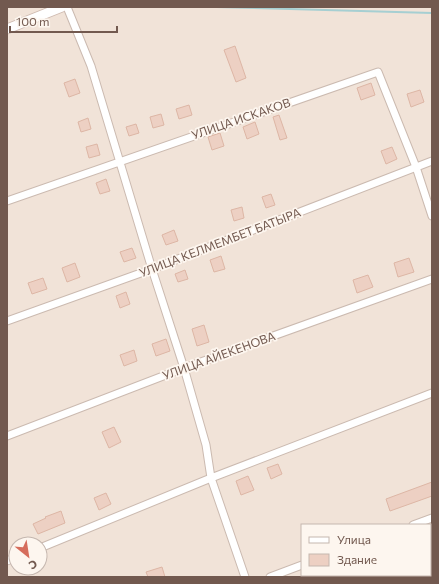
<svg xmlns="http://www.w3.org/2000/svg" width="439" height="584" font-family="Commissioner,sans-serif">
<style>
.residential{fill:#f1e3d8;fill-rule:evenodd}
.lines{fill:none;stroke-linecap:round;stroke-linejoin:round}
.stream{stroke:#a6cfd2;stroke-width:2}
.building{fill:#edd0c3;stroke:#ddb6a5}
.minor-casing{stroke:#cbbab0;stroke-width:9}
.secondary-casing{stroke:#cfbbb1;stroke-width:11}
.minor{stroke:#fff;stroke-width:7}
.secondary{stroke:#fff;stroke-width:9}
.labels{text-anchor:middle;stroke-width:3.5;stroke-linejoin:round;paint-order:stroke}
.street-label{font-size:12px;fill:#72594f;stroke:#fdf6ef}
</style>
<rect width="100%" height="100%" fill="#faf2e9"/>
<path class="residential" d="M7 7H432V577H7ZM302 525H430V575H302ZM16 544H40V568H16Z"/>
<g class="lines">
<path class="stream" d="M216 7 432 13"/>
</g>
<path class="building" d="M235 46 246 78 236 82 224 50Z
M75 79 80 93 69 97 64 83Z
M371 83 375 95 361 100 357 88Z
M420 90 424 102 411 107 407 94Z
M189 105 192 115 179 119 176 109Z
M161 114 164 125 153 128 150 117Z
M279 115 287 138 280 140 273 117Z
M88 118 91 129 81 132 78 122Z
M255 122 259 134 247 139 243 127Z
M136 124 139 133 129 136 126 127Z
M220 133 224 146 212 150 208 137Z
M97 144 100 155 89 158 86 147Z
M392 147 397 159 386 164 381 151Z
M106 179 110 191 100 194 96 183Z
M271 194 275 205 266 208 262 197Z
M242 207 244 218 234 221 231 210Z
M174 230 178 241 166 245 162 235Z
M132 248 136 258 124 262 120 252Z
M221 256 225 269 214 272 210 260Z
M409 258 414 272 398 277 394 263Z
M75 263 80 277 67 282 62 268Z
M185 270 188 279 178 282 175 274Z
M368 275 373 287 357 293 353 280Z
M43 278 47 289 32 294 28 283Z
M126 292 130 304 120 308 116 296Z
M204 325 209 342 197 346 192 329Z
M166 339 170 351 156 356 152 344Z
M134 350 137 361 124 366 120 355Z
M114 427 121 442 109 448 102 432Z
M278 464 282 474 271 479 267 468Z
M248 476 254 490 241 495 236 481Z
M432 482V496L390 511 386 499Z
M106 493 111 504 99 510 94 498Z
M61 511 65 523 38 534 33 524 46 518 45 517Z
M162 567 165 577H148L146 572Z"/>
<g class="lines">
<g class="minor-casing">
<path id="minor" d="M67 7 91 66 152 269 184 368 206 445 211 478 245 577
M7 201 378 72 416 167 432 216
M7 321 152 269 432 161
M7 436 184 368 432 279
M413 525 432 518
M40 548 211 478 432 393
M7 561 16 557
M270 577 302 565"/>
</g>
<g class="secondary-casing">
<path id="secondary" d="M7 29 62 7"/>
</g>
<use href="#minor" class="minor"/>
<use href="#secondary" class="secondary"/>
</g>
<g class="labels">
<g class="street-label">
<text transform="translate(241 119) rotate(-19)" y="4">УЛИЦА ИСКАКОВ</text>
<text transform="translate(220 243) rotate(-21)" y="4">УЛИЦА КЕЛМЕМБЕТ БАТЫРА</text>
<text transform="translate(219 356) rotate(-20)" y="4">УЛИЦА АЙЕКЕНОВА</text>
</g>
</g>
<rect width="439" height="584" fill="none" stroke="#72594f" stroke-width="16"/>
<rect x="301" y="524" width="130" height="52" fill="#fdf6ef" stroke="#c5b7af"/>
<rect x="309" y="537" width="20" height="6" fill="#ffffff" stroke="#c5b7af"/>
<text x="337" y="544" font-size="12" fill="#72594f">Улица</text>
<rect x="309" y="554" width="20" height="12" fill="#edd0c3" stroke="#c5b7af"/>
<text x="337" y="564" font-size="12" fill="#72594f">Здание</text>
<g transform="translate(28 556) rotate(150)"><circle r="19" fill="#fdf6ef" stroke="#c5b7af"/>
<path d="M0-3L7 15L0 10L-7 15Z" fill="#d66d5c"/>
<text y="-6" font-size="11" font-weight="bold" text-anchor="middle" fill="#72594f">С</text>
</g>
<path d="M10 26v6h107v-6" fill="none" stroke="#72594f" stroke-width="2"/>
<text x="16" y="26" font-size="12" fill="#72594f" stroke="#fdf6ef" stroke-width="3" paint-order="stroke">100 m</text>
</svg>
